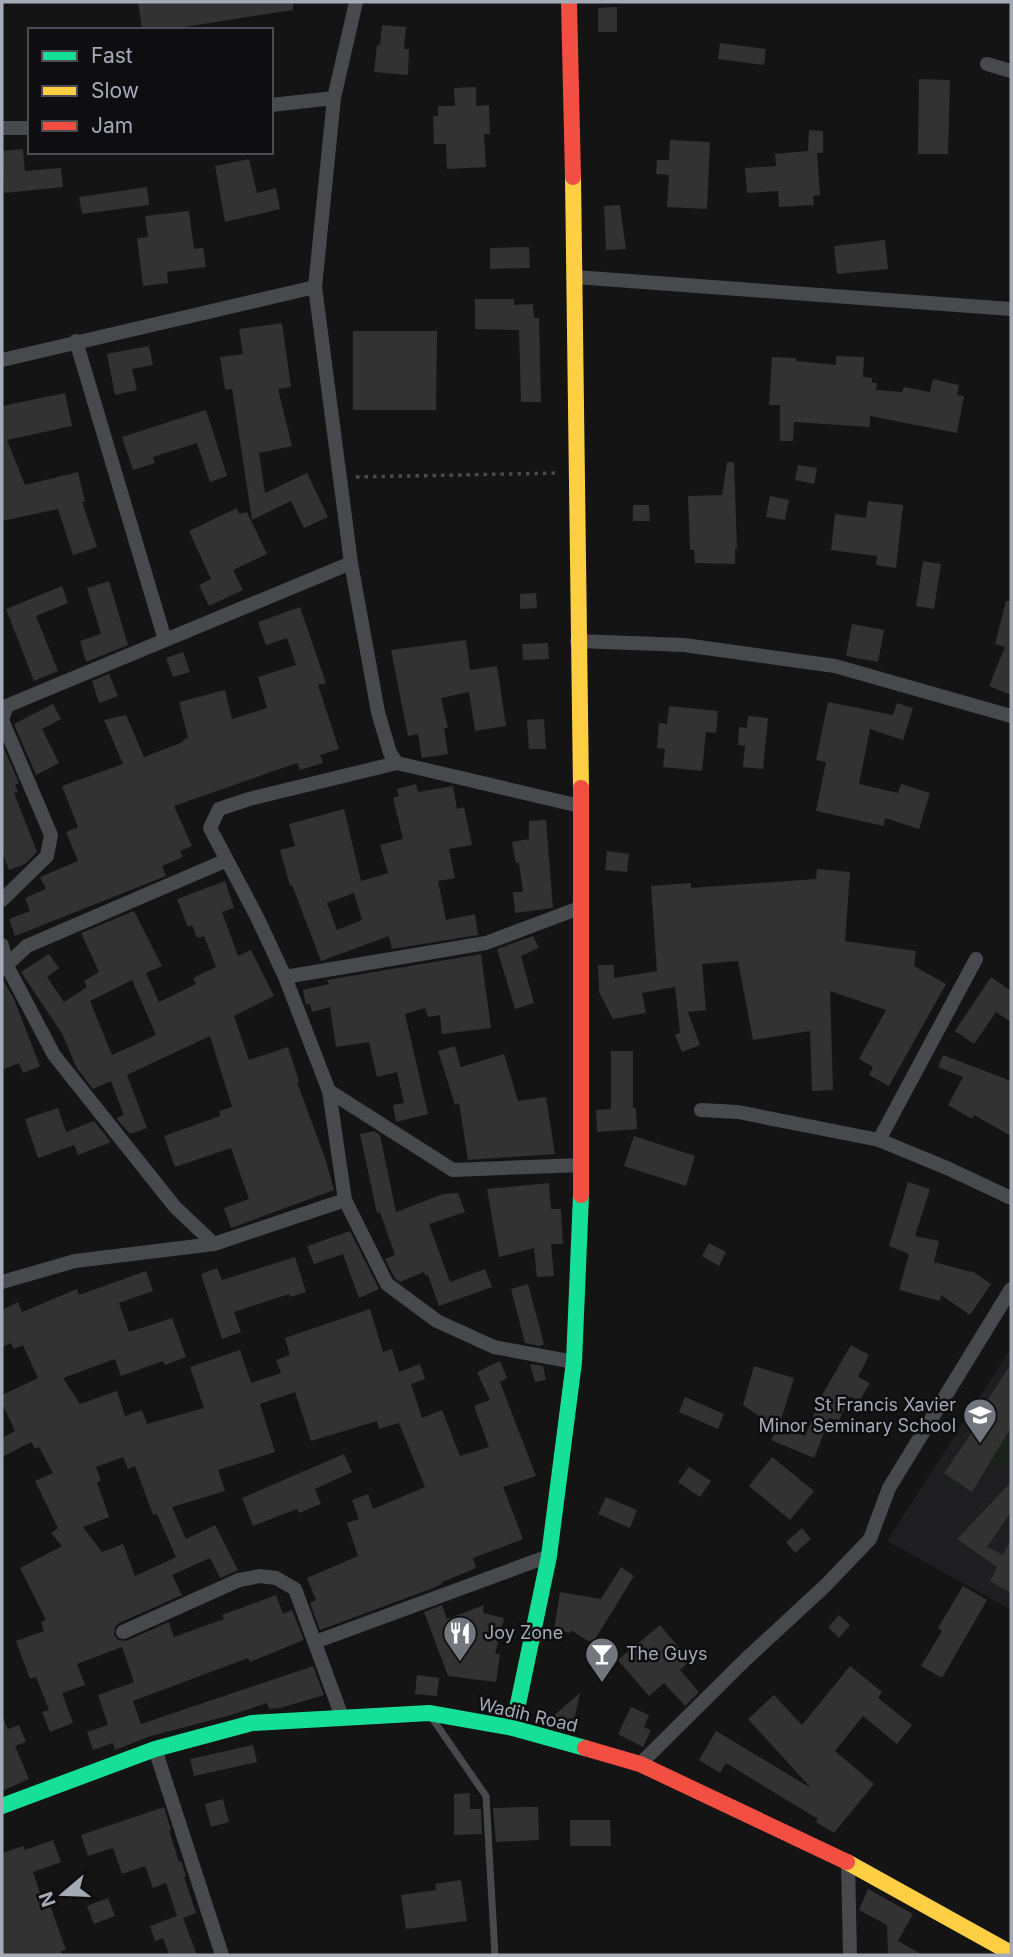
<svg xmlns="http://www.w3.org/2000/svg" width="1013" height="1957" font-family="Inter,sans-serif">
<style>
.built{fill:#1e1e20}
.green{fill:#1a211b}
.building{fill:#323233;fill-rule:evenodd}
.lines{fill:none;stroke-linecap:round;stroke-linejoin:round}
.path{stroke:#4a4b4f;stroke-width:3.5;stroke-dasharray:3.5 5;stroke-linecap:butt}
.lane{stroke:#48494d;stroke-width:7}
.street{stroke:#48494d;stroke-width:14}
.fast{stroke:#16e098;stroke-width:16}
.slow{stroke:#ffcf43;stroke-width:16}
.jam{stroke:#f24e42;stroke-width:16}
.labels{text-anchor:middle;stroke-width:5;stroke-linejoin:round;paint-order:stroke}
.poi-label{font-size:18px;fill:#a4aab6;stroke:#0e0e10;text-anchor:start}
.street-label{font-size:18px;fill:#a4aab6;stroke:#0e0e10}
</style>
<rect width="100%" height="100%" fill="#141414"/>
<path class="built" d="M1011 1348V1610L887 1541Z"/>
<path class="green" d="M1011 1379V1462L941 1487Z"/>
<path class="building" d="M138 2H293V10L165 30H142Z
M617 7V32H598V8Z
M382 25 406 27 404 49H409L408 75 374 72 377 45H380Z
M720 43 766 49 764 65 718 59Z
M919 79 950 80 948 154H918Z
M476 87V106L489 105 490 134H484L486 167 447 169 446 144H434L433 116H438V106H455L454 88Z
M809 130 823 131V153H817L820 195 813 196 814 205 779 207 778 191 747 193 745 168 776 166 775 154 808 151Z
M670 140 710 142 707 209 667 207 669 175 656 174 657 160H669Z
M23 149 25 171 61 168 63 187 4 193 2 151Z
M249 159 257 193 276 188 280 209 225 222 215 166Z
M147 187 149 205 82 214 79 197Z
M620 205 626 249 606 250 604 206Z
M189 211 194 249 203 248 206 267 167 272 168 283 143 286 137 238 148 237 145 216Z
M885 240 888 269 837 274 834 246Z
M529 247 530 268 490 269V248Z
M475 299H514V305L533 304 534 318H539L541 402H521L519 330 475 329Z
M282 323 291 387 278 389 292 446 259 453 265 493 307 473 328 517 304 528 291 501 252 520 232 389 225 390 220 357 243 354 239 329Z
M353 331H437L436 410H353Z
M149 346 153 365 132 369 137 390 115 395 107 354Z
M836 356 864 357 863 377 872 378V383H877L876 390 902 392 904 387 930 392 933 379 959 385 957 395 964 396 957 433 870 416V427L794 422 793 441H780V405H769L772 357 796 358V361L836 365Z
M65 393 72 426 7 440 25 485 78 472 85 502H82L97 547 73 555 58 509 2 521V406Z
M206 410 227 476 210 482 197 443 153 457 155 463 133 470 122 437Z
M727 462H734L737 549H735V564L695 563 694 550H690L688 496 722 495Z
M798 465 817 468 814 484 795 480Z
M770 496 789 500 785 520 766 517Z
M868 501 903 505 896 568 876 565 877 556 831 550 835 514 866 518Z
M633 505H649L650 521H633Z
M237 508 239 514 247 512 267 554 233 570 243 590 209 606 199 585 211 579 189 531Z
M923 561 941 564 934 609 916 606Z
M109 581 128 645 86 662 80 641 101 634 87 588Z
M62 586 68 603 36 616 58 671 34 681 6 609Z
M536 593 537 608 520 609V594Z
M1006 601H1011V695L989 686 1005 647 995 644Z
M300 607 326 683 318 685 339 749 320 755 323 763 300 770 297 763 174 806 192 846 180 851 183 857 162 866 166 876 15 936 9 919 30 911 25 898 46 889 40 877 78 861 66 832 78 827 62 786 123 764 104 720 126 715 144 757 183 742V740L188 738 179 702 225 690 232 719 267 708 258 677 296 665 287 638 266 645 258 622Z
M852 624 884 630 878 662 846 656Z
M466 640 470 670 497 666 506 726 475 731 469 692 441 698 448 728H444L448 754 422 758 418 734 408 736 391 650Z
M548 643 549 659 523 660 522 644Z
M183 652 190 672 173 677 166 658Z
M109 674 118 696 99 703 92 681Z
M828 702 893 715 897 703 913 708 903 740 870 729 859 784 898 793 901 784 930 793 919 829 885 818 884 826 816 811 826 762 816 760Z
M53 704 61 719 42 729 59 763 36 775 14 724Z
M669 706 718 711 716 733 706 732 702 771 663 767 665 749 657 748 659 723 667 724Z
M748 716 768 718 763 769 743 767 745 746 738 745 739 727 747 728Z
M544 719 546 749H529L527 720Z
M2 744 19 783 15 785 18 792 14 793 37 852 25 864 9 870 2 852Z
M416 784 418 792 453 786 457 809 464 807 472 845 449 849 455 878 438 881 446 920 475 914 478 935 392 949 389 936 321 961 292 885 290 886 280 850 295 846 289 824 344 809 361 881 388 873 380 845 403 839 393 798 399 796 397 789ZM354 893 362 920 337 930 327 903Z
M546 820 553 908 515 913 513 892H523L519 863H516L512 842 529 839V821Z
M607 851 629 854 627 872 605 870Z
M817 869 850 872 845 941 916 951 914 966 946 984 889 1086 869 1075 873 1067 859 1059 886 1010 830 991 833 1090 812 1091 810 1031 753 1040 738 961 702 964 706 1010 688 1012 700 1045 682 1052 675 1035 680 1033 675 987 642 993 646 1013 613 1019 599 992 598 965H614V978L657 971 651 886 691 883V888L816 879Z
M225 881 234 908 222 912 238 956 251 950 274 996 234 1016 249 1060 288 1047 299 1081 297 1082 326 1161 334 1190 231 1228 224 1208 249 1199 231 1148 175 1167 164 1136 220 1116 219 1111 232 1107 210 1036 127 1075 147 1128 130 1134 116 1118 124 1115 111 1081 93 1089 76 1067 63 1035 21 972 49 954 59 968 47 977 64 1002 87 987 84 981 99 972 81 933 134 911 162 966 146 973 159 1002 196 984 193 978 216 967 204 936 197 938 192 925 188 927 177 899ZM132 980 156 1035 112 1055 90 1001Z
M533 936 539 948 521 956 534 1003 515 1009 497 949Z
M481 954 491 1028 442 1034 440 1015 428 1017 425 1008 405 1014 428 1114 396 1122 393 1105 404 1103 397 1072 377 1077 369 1042 336 1047 330 1007 312 1012 310 1004 306 1005 303 990 329 984 327 980Z
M991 977 1011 991V1022L996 1012 974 1044 955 1031Z
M2 978 14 999 40 1066 23 1073 19 1063 2 1070Z
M455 1046 461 1067 504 1054 518 1101 546 1097 555 1154 468 1160 459 1103 455 1105 438 1051Z
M611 1051H633V1108H636L637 1129 597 1132 596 1110 611 1109Z
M943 1055 1011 1081V1136L974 1115 972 1119 948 1105 963 1077 938 1067Z
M58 1108 66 1132 94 1121 111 1142 78 1155 74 1145 38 1158 25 1119Z
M374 1131 380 1135 396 1212 443 1194 458 1193 465 1212 429 1224 450 1282 485 1269 492 1287 439 1306 428 1275 426 1276 424 1272 400 1282 395 1278 385 1259 395 1255 380 1212 377 1213 360 1134Z
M634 1136 695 1156 686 1186 624 1166Z
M908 1182 930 1189 915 1236 939 1241 934 1262 971 1272 972 1271 991 1284 970 1315 941 1295 940 1301 899 1290 909 1254 889 1246Z
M549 1183 551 1209H561L563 1244H551L554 1276 537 1277 534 1248 499 1257 487 1189Z
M350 1231 379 1289 359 1298 343 1254 314 1264 307 1246Z
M709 1243 726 1252 719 1266 702 1256Z
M295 1257 306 1292 290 1297 289 1294 234 1312 241 1332 222 1339 201 1274 217 1268 222 1280Z
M146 1271 153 1291 119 1303 129 1332 172 1318 186 1357 165 1365 163 1361 121 1376 115 1359 63 1378 80 1404 117 1391 125 1416 142 1410 147 1424 204 1408 190 1367 240 1350 251 1383 281 1373 276 1360 290 1355 285 1338 370 1309 383 1352 392 1349 399 1372 420 1364 425 1379 411 1384 422 1418 442 1410 460 1456 489 1447 474 1406 490 1400 477 1372 500 1361 507 1378 500 1382 536 1476 503 1487 523 1539 473 1558 476 1568 440 1583H443L436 1587 320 1630 310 1603 316 1600 307 1578 358 1556 347 1523 359 1519 352 1500 368 1494 373 1509 425 1487 399 1423 379 1429 377 1421 311 1441 295 1392 260 1404 275 1452 218 1470 225 1491 172 1507 186 1539 215 1525 238 1570 220 1578 210 1558 172 1575 182 1595 119 1623 115 1627 114 1635 118 1640 126 1641 169 1622 174 1637 224 1619 222 1615 276 1595 283 1614 292 1610 304 1640 250 1662 248 1658 133 1701 141 1724 313 1666 324 1695 280 1708 269 1709 267 1703 231 1715 151 1736 115 1750 113 1743 93 1750 87 1732 108 1725 98 1695 134 1682 122 1647 77 1664 85 1685 62 1693 73 1723 50 1732 42 1712 49 1710 36 1677 30 1679 16 1641 44 1631 41 1622 46 1620 20 1568 62 1546 51 1533 58 1528 35 1481 53 1473 39 1447 35 1449 31 1442 2 1457V1438L15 1431 2 1403V1395L38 1378 23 1345 14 1349 11 1343 2 1347V1310L18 1302 22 1312 77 1289 79 1295ZM123 1457 128 1469 135 1466 153 1515 157 1514 176 1557 135 1576 123 1544 102 1552 83 1527 109 1517 97 1482 101 1481 96 1467Z
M528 1284 544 1344 540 1346 525 1343 511 1289Z
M851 1345 869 1355 858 1377 870 1383 859 1402 850 1396 839 1421 830 1418 814 1458 771 1440 777 1429 743 1405 754 1366 794 1378 779 1426 805 1436 822 1395Z
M530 1364 543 1366 546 1380 535 1382Z
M1011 1364V1428L972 1492 944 1473 973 1431 969 1428Z
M685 1397 724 1414 718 1429 679 1412Z
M344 1454 352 1472 315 1489 321 1504 299 1513 297 1509 253 1526 242 1498Z
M772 1457 814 1491 790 1520 749 1486Z
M689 1467 711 1481 700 1497 678 1482Z
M1011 1482V1512L987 1547 1003 1555 1011 1539V1593L990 1581 997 1567 957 1539Z
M606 1497 637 1510 630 1528 598 1514Z
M802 1528 811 1539 795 1553 786 1542Z
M621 1567 634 1576 594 1641H588L571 1630V1633L554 1630 560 1592 601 1599Z
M963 1586 987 1600 942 1678 921 1666 942 1631 938 1628Z
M442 1605 447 1619 484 1605 483 1613 504 1618 495 1654H500L496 1682 448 1676 424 1612Z
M839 1615 850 1625 839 1638 828 1627Z
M660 1625 690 1661 680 1670 699 1692 685 1706 664 1683 649 1696 618 1660Z
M850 1666 882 1692 878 1698 912 1725 897 1744 863 1716 835 1751 874 1784 834 1833 816 1822 818 1819 726 1763 720 1773 699 1760 716 1731 811 1788 748 1719 774 1695 802 1725Z
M417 1675 439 1678 437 1696 415 1694Z
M580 1693 574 1721 552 1717Z
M631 1707 649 1715 644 1727 651 1730 643 1747 618 1734Z
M2 1715 8 1729 19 1725 26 1742 15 1746 29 1779 2 1791Z
M253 1745 257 1762 194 1776 190 1759Z
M470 1793V1809H481L482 1834 454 1835V1794Z
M223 1799 229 1822 211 1827 205 1804Z
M164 1807 171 1830H169L179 1862 181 1861 186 1876 184 1877 196 1913 183 1918 197 1955H169L163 1938 155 1941 150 1926 177 1916 166 1883 153 1888 145 1866 122 1874 113 1848 88 1856 81 1835Z
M527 1807H538L539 1840 496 1842 493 1808Z
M570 1820H610L611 1846H570Z
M53 1840 61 1862 33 1872 42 1899 47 1897 66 1950 61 1951 63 1955H2V1853L23 1846 25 1850Z
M461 1880 467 1921 406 1929 401 1895 436 1890 435 1884Z
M868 1889 913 1914 898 1941 923 1955H888L887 1925 859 1910Z
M108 1898 115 1916 94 1924 87 1906Z"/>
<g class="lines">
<path class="path" d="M356 477 559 473"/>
<path class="lane" d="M432 1718 486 1796 495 1955"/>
<path class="street" d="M356 2 334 98 315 287 351 563 378 712 390 753 397 763
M987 64 1011 71
M271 105 334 98
M2 128H30
M575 277 1011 309
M76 341 165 640
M2 360 315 287
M577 641 684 645 835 666 1011 716
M2 720 7 706 16 702 351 563
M2 720 51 835 47 856 2 900
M2 945 7 966 54 1055 175 1207 214 1244
M2 969 27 946 227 860
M285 977 486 943 582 907
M329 1091 453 1170 582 1165
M701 1110 738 1112 879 1140 947 1168 1011 1198
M879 1140 976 959
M2 1282 75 1261 214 1244 345 1200
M574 1362 494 1347 437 1321 387 1284 345 1200 329 1091 285 977 257 917 210 828 219 809 249 799 397 763 580 806
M123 1632 239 1580 260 1576 276 1578 295 1589 342 1717
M315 1642 549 1556
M155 1749 222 1955
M640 1764 746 1659 826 1585 870 1539 889 1488 1011 1289
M848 1863 850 1955"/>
<path class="fast" d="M513 1728 549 1556 574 1362 581 1195
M2 1806 155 1749 252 1723 429 1713 513 1728 585 1748"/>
<path class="slow" d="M573 177 581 788
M847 1862 1011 1953"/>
<path class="jam" d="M569 2 573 177
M581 788V1195
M585 1748 640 1764 847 1862"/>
</g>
<defs>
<g id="school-pin" transform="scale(1.75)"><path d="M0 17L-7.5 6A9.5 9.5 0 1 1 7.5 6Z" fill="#72767d" stroke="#0e0e10"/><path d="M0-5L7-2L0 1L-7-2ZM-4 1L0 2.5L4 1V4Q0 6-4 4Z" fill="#fff"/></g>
<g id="restaurant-pin" transform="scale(1.75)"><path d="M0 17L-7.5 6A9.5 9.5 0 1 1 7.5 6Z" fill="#72767d" stroke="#0e0e10"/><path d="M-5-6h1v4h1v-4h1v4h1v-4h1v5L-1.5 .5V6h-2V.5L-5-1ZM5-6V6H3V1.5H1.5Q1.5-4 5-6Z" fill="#fff"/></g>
<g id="bar-pin" transform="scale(1.75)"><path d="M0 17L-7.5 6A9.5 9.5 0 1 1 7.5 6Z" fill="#72767d" stroke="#0e0e10"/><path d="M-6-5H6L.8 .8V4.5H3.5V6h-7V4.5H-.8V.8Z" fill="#fff"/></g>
</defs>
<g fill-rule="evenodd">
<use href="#school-pin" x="980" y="1415"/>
<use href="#restaurant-pin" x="460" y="1633"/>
<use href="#bar-pin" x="602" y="1654"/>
</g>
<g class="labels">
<g class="poi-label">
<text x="956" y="1411" text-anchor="end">St Francis Xavier<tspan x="956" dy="21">Minor Seminary School</tspan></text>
<text x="484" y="1639">Joy Zone</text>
<text x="626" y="1660">The Guys</text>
</g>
<g class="street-label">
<text transform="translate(528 1715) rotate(13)" y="6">Wadih Road</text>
</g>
</g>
<rect width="1013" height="1957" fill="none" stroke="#a4aab6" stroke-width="7"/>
<rect x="28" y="28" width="245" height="126" fill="#0e0e10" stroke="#4a4c52" stroke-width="2"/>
<rect x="42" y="51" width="35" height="10" fill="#16e098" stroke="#4a4c52" stroke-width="2"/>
<text x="91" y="63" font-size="21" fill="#a4aab6">Fast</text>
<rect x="42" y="86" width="35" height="10" fill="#ffcf43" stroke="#4a4c52" stroke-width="2"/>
<text x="91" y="98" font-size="21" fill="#a4aab6">Slow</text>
<rect x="42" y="121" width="35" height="10" fill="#f24e42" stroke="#4a4c52" stroke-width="2"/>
<text x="91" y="133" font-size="21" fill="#a4aab6">Jam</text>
<g transform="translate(63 1894) rotate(251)" stroke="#0e0e10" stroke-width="5" paint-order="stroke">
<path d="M0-5L12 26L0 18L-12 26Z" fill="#a4aab6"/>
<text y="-10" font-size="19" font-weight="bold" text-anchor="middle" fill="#a4aab6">N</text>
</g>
</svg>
